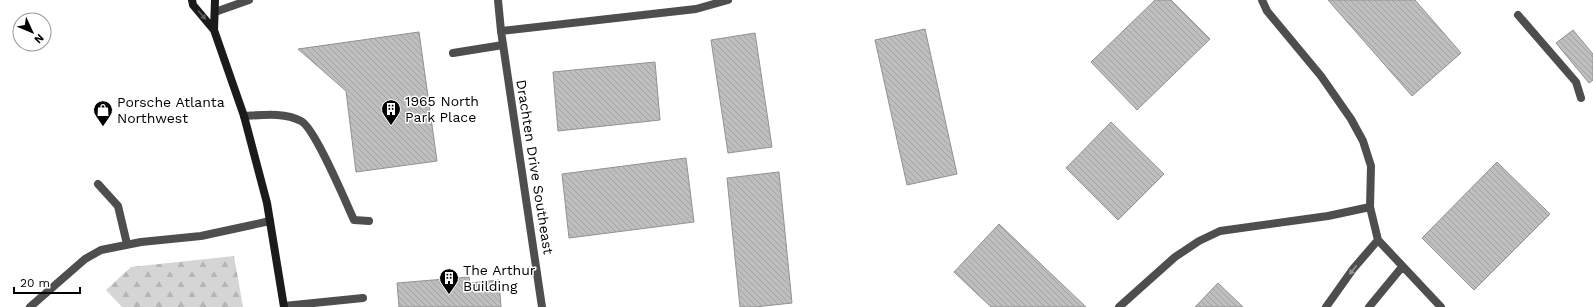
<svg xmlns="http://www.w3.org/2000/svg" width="1593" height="307" font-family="'Work Sans',sans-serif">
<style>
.forest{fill:url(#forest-firs)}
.building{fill:url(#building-back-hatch);stroke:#929292}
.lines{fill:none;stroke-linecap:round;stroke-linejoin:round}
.lane{stroke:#4e4e4e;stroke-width:8}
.street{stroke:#4e4e4e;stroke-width:8}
.secondary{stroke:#1b1b1b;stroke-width:8}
.oneway{fill:#5f5f5f}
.oneway2{fill:#959595}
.labels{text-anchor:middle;stroke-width:3;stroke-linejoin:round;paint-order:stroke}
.poi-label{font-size:14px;fill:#000;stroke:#fff;text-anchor:start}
.street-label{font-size:14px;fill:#000;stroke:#fff}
</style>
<defs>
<pattern id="forest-firs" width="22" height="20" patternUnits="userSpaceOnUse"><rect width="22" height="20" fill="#d5d5d5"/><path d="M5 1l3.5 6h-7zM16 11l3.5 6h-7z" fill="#b5b5b5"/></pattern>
<pattern id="building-back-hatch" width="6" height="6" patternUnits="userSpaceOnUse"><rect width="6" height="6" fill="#bebebe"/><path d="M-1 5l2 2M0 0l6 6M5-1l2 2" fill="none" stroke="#a2a2a2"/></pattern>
</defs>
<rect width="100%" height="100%" fill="#fff"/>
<path class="forest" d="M234 256 243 307H122L106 290 131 267Z"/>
<path class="building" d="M1155 0H1171L1210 39 1137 110 1091 62Z
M1328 0H1415L1461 53 1412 96Z
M925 29 957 174 907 185 875 40Z
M1573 30 1593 54V80L1589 83 1556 43Z
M419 32 437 161 356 172 346 91 298 49Z
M755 33 772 147 728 153 711 40Z
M655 62 660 120 558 131 553 72Z
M1111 122 1164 174 1118 220 1066 168Z
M686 158 694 222 569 238 562 174Z
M1497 162 1550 214 1474 290 1422 238Z
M779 172 792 303 755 307H740L727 178Z
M999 224 1086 307H991L954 272Z
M469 277 470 283 499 280 501 307H399L397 283Z
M1218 283 1243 307H1195Z"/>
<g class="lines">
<path class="lane" d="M498 0 501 31
M215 12 249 0
M1518 15 1576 82 1581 98
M453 53 503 45
M244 116C263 115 284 112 301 121 315 128 346 203 354 220L369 221
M98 184 118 206 127 244
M284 306 363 298
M30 307 85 259 101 250 141 242 201 236 270 221"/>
<path class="street" d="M1262 0 1267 11 1321 76 1351 119 1363 141 1371 166 1370 207 1378 240 1441 307
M542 307 501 31 696 9 728 0
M1119 307 1175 257 1199 241 1220 231 1328 216 1370 207
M1326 307 1353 269 1378 240
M1369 307 1402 267"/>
<path class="secondary" d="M192 0 193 5 214 30 244 116 267 203 284 307
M214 30 215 0"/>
</g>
<defs><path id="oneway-solid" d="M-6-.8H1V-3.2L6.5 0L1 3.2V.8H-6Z"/></defs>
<use class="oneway" href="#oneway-solid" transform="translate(202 15) rotate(50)"/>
<use class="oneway2" href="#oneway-solid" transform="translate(1353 270) rotate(128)"/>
<defs>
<g id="building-pin" transform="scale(1)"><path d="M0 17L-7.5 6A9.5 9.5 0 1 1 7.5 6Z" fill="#000" stroke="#fff"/><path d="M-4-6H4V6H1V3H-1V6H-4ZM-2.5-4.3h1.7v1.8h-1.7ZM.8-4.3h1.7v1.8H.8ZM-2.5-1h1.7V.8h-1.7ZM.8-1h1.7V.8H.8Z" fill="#fff"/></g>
<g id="shop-pin" transform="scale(1)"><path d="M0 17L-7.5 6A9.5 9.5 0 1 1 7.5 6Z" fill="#000" stroke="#fff"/><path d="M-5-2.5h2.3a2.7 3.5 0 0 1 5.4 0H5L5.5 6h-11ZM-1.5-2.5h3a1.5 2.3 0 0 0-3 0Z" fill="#fff"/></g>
</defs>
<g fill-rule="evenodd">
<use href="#building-pin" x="391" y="109"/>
<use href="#shop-pin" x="103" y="110"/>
<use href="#building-pin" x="449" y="278"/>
</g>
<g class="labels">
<g class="poi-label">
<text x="405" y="106">1965 North<tspan x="405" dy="16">Park Place</tspan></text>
<text x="117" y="107">Porsche Atlanta<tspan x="117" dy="16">Northwest</tspan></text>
<text x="463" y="275">The Arthur<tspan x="463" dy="16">Building</tspan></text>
</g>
<g class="street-label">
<text transform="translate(535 167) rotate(81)" y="5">Drachten Drive Southeast</text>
</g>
</g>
<g transform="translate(32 32) rotate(134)"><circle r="19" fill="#ffffff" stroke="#999999"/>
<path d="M0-3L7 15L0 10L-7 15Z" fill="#000000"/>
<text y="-6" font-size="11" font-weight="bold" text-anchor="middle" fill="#000000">N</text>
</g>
<path d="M14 287v6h66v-6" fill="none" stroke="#000000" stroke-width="2"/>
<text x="20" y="287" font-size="12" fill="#000000" stroke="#ffffff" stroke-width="3" paint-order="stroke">20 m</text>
</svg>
